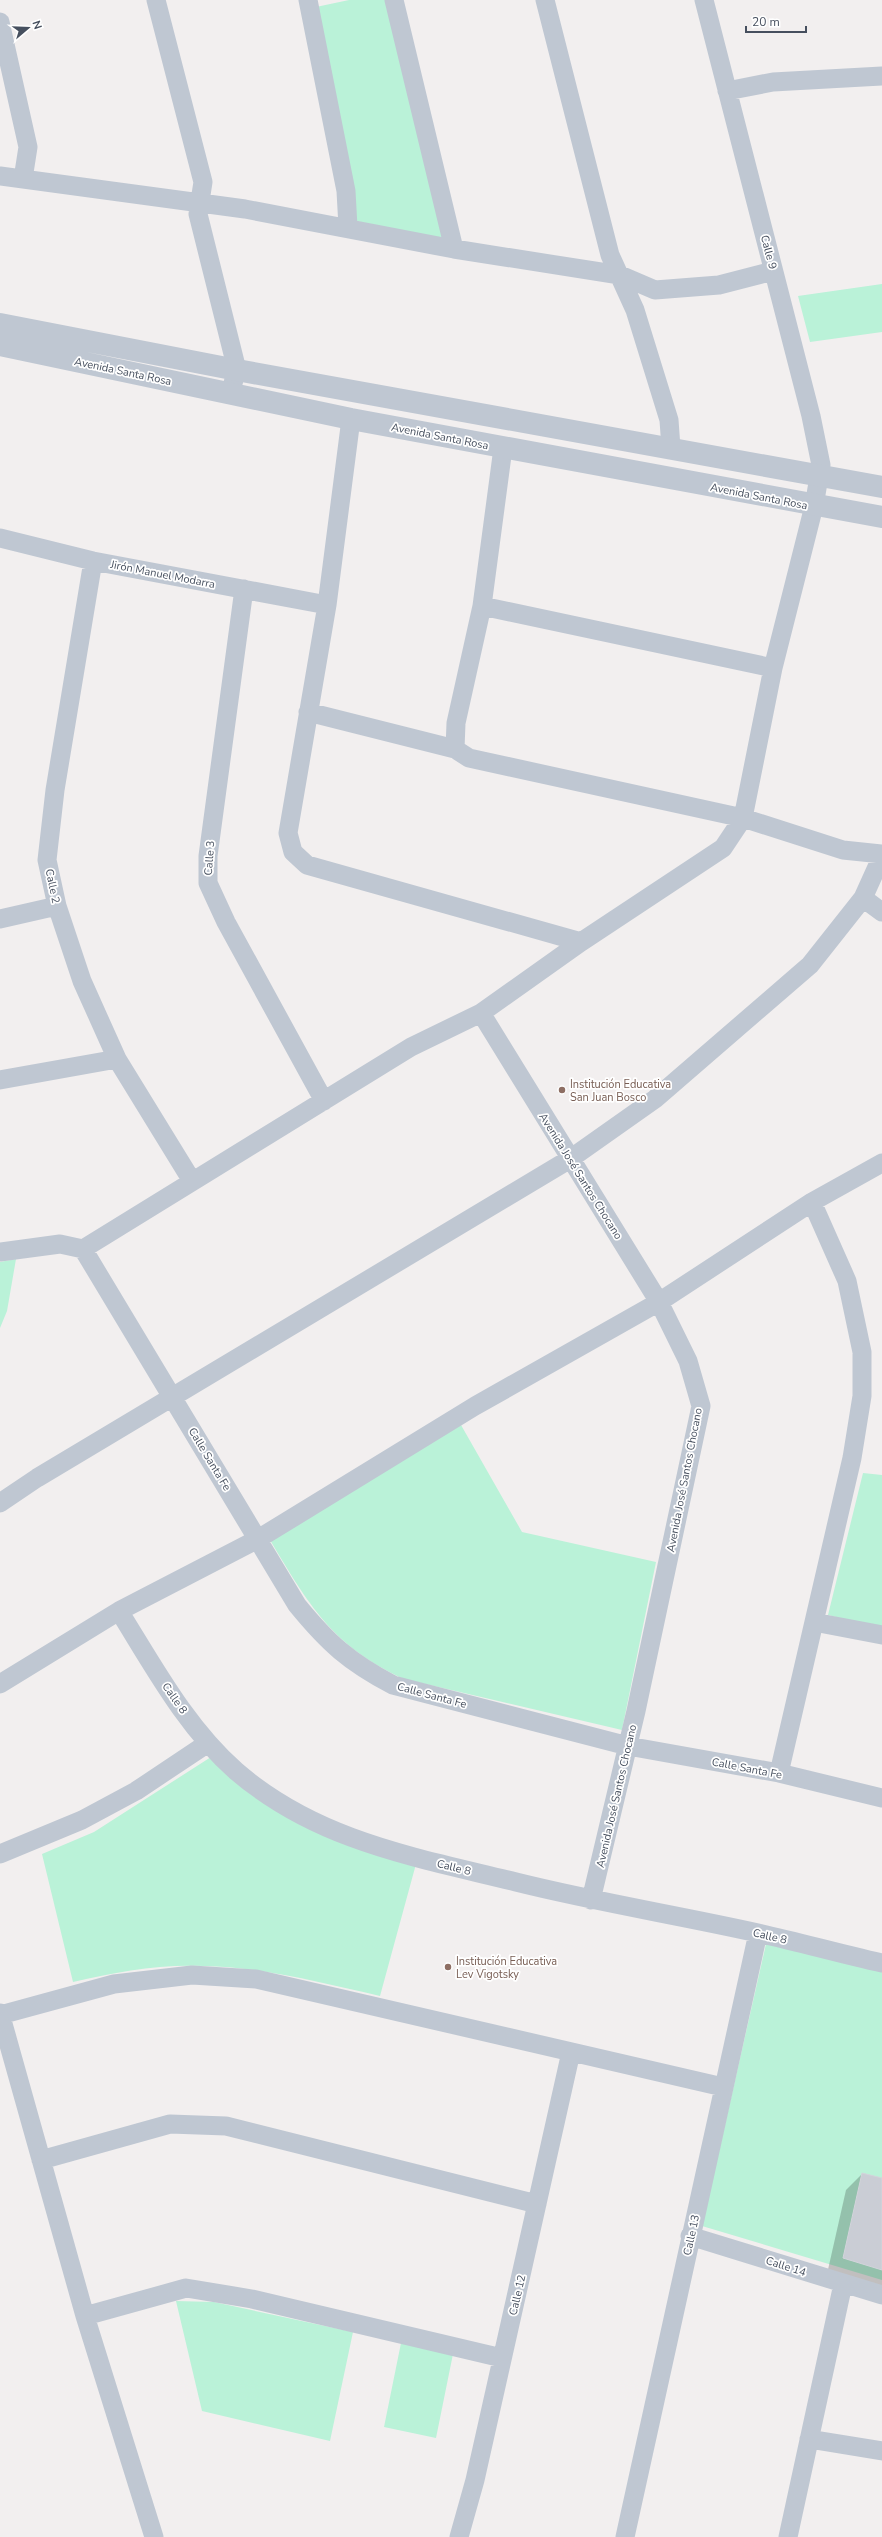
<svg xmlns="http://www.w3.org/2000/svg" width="882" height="2537" font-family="'Nunito Sans',sans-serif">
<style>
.green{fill:#baf2d8}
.shadow{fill:#0003}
.building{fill:#cacdd5;stroke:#d3d4db}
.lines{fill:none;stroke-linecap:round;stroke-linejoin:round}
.minor{stroke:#bfc7d2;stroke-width:19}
.tertiary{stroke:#bfc7d2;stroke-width:22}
.education-dot{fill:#8d6e63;stroke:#fff;stroke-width:1.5}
.labels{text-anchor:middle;stroke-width:3.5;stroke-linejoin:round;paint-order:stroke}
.street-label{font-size:11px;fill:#464f5e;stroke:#fff}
.education-label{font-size:11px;fill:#785e54;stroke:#fff;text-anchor:start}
</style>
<rect width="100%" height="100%" fill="#f2efef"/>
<path class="green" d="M349 0H387L445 240 356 221 316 7Z
M882 284V332L810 342 798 296Z
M16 1259 7 1311 0 1328V1262Z
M461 1425 522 1532 656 1562 622 1730 404 1679C332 1646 309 1605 270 1540Z
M863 1473 882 1475V1628L828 1615Z
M211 1757 235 1779 416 1864 380 1996C322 1983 263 1967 203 1966 159 1964 116 1972 73 1982L42 1854 94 1832Z
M766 1944 882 1970V2280L702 2226Z
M176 2301 214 2302 353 2332 330 2441 202 2411Z
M401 2343 453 2354 436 2438 384 2427Z"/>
<path class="shadow" d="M862 2174 882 2179V2292L827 2274 846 2190Z"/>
<path class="building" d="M862 2173 882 2178V2270L843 2258Z"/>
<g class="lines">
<path class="minor" d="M156 0 203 182 198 214 237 370 230 393
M308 0 346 191 348 227
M394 0 454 249
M545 0 610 255 635 310 669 420 671 448
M0 22 28 147 23 179
M727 91 773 82 882 76
M0 176 245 209 454 249 620 275 655 290 719 285 773 271
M351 419 327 605 288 833 293 852 307 865 581 942
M0 538 93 561 327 605
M93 561 55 790 47 860 57 906 82 981 117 1059 192 1181
M244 589 208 856V883L226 922 324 1101
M482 606 773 668
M308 712 455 749 469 758 743 818 843 850 882 854
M455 749 456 723 482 606 503 448
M863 898 882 912
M0 919 57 906
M481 1013 659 1302 688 1361 701 1406 636 1711 591 1900
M0 1080 117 1059
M83 1249 297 1605C328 1643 349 1662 393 1685L628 1746 779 1773 882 1798
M0 1252 60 1244 83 1249 411 1047 481 1013 581 942 723 848 743 818 773 668 814 506 821 465 811 416 704 0
M0 1503 37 1478 570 1159 655 1099 810 965 863 898 882 856
M119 1611C154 1667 186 1727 236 1771 317 1841 415 1857 516 1882 596 1902 677 1915 758 1933 799 1942 841 1954 882 1963
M814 1622 882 1635
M0 1684 119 1611 258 1539 475 1406 659 1302 812 1202 882 1163
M779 1773 852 1458 862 1396V1352L847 1281 812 1202
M0 1854 82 1820 136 1791 208 1743
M0 2013 85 2316 154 2537
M0 2015 114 1984 192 1975 256 1979 723 2087
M41 2160 170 2124 226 2126 537 2204
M690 2236 882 2295
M85 2316 186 2288 252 2299 502 2358
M809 2439 882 2451
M459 2537 475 2480 571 2052
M625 2537 758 1933
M788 2537 843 2284"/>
<path class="tertiary" d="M0 324 237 370 882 487
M0 345 351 419 882 517"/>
</g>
<g class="education-dot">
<circle cx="562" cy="1090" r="4"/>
<circle cx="448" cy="1967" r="4"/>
</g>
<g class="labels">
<g class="street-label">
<text transform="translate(769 252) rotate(75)" y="4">Calle 9</text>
<text transform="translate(123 371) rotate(12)" y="4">Avenida Santa Rosa</text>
<text transform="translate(440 436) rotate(11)" y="4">Avenida Santa Rosa</text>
<text transform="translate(759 496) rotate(11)" y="4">Avenida Santa Rosa</text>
<text transform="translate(163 574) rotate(11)" y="4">Jirón Manuel Modarra</text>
<text transform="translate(209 858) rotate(-86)" y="4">Calle 3</text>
<text transform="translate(53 886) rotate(78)" y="4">Calle 2</text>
<text transform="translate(581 1176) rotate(58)" y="4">Avenida José Santos Chocano</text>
<text transform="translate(210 1459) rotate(59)" y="4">Calle Santa Fe</text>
<text transform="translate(684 1480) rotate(-79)" y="4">Avenida José Santos Chocano</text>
<text transform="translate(432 1695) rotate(15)" y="4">Calle Santa Fe</text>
<text transform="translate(175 1698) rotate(55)" y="4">Calle 8</text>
<text transform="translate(747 1768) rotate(11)" y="4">Calle Santa Fe</text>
<text transform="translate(616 1796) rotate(-77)" y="4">Avenida José Santos Chocano</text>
<text transform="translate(454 1867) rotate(14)" y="4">Calle 8</text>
<text transform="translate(770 1936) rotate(13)" y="4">Calle 8</text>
<text transform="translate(691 2235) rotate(-78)" y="4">Calle 13</text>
<text transform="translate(786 2266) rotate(18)" y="4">Calle 14</text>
<text transform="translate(517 2295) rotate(-77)" y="4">Calle 12</text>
</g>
<g class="education-label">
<text x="570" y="1088">Institución Educativa<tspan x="570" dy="13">San Juan Bosco</tspan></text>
<text x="456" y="1965">Institución Educativa<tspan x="456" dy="13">Lev Vigotsky</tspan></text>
</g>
</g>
<g transform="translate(28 28) rotate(71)" stroke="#ffffff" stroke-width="3" paint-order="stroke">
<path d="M0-3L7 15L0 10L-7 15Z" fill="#464f5e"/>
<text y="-6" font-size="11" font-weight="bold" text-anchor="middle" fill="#464f5e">N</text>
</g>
<path d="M746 26v6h60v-6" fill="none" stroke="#464f5e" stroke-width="2"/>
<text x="752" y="26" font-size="12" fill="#464f5e" stroke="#ffffff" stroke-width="3" paint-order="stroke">20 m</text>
</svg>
